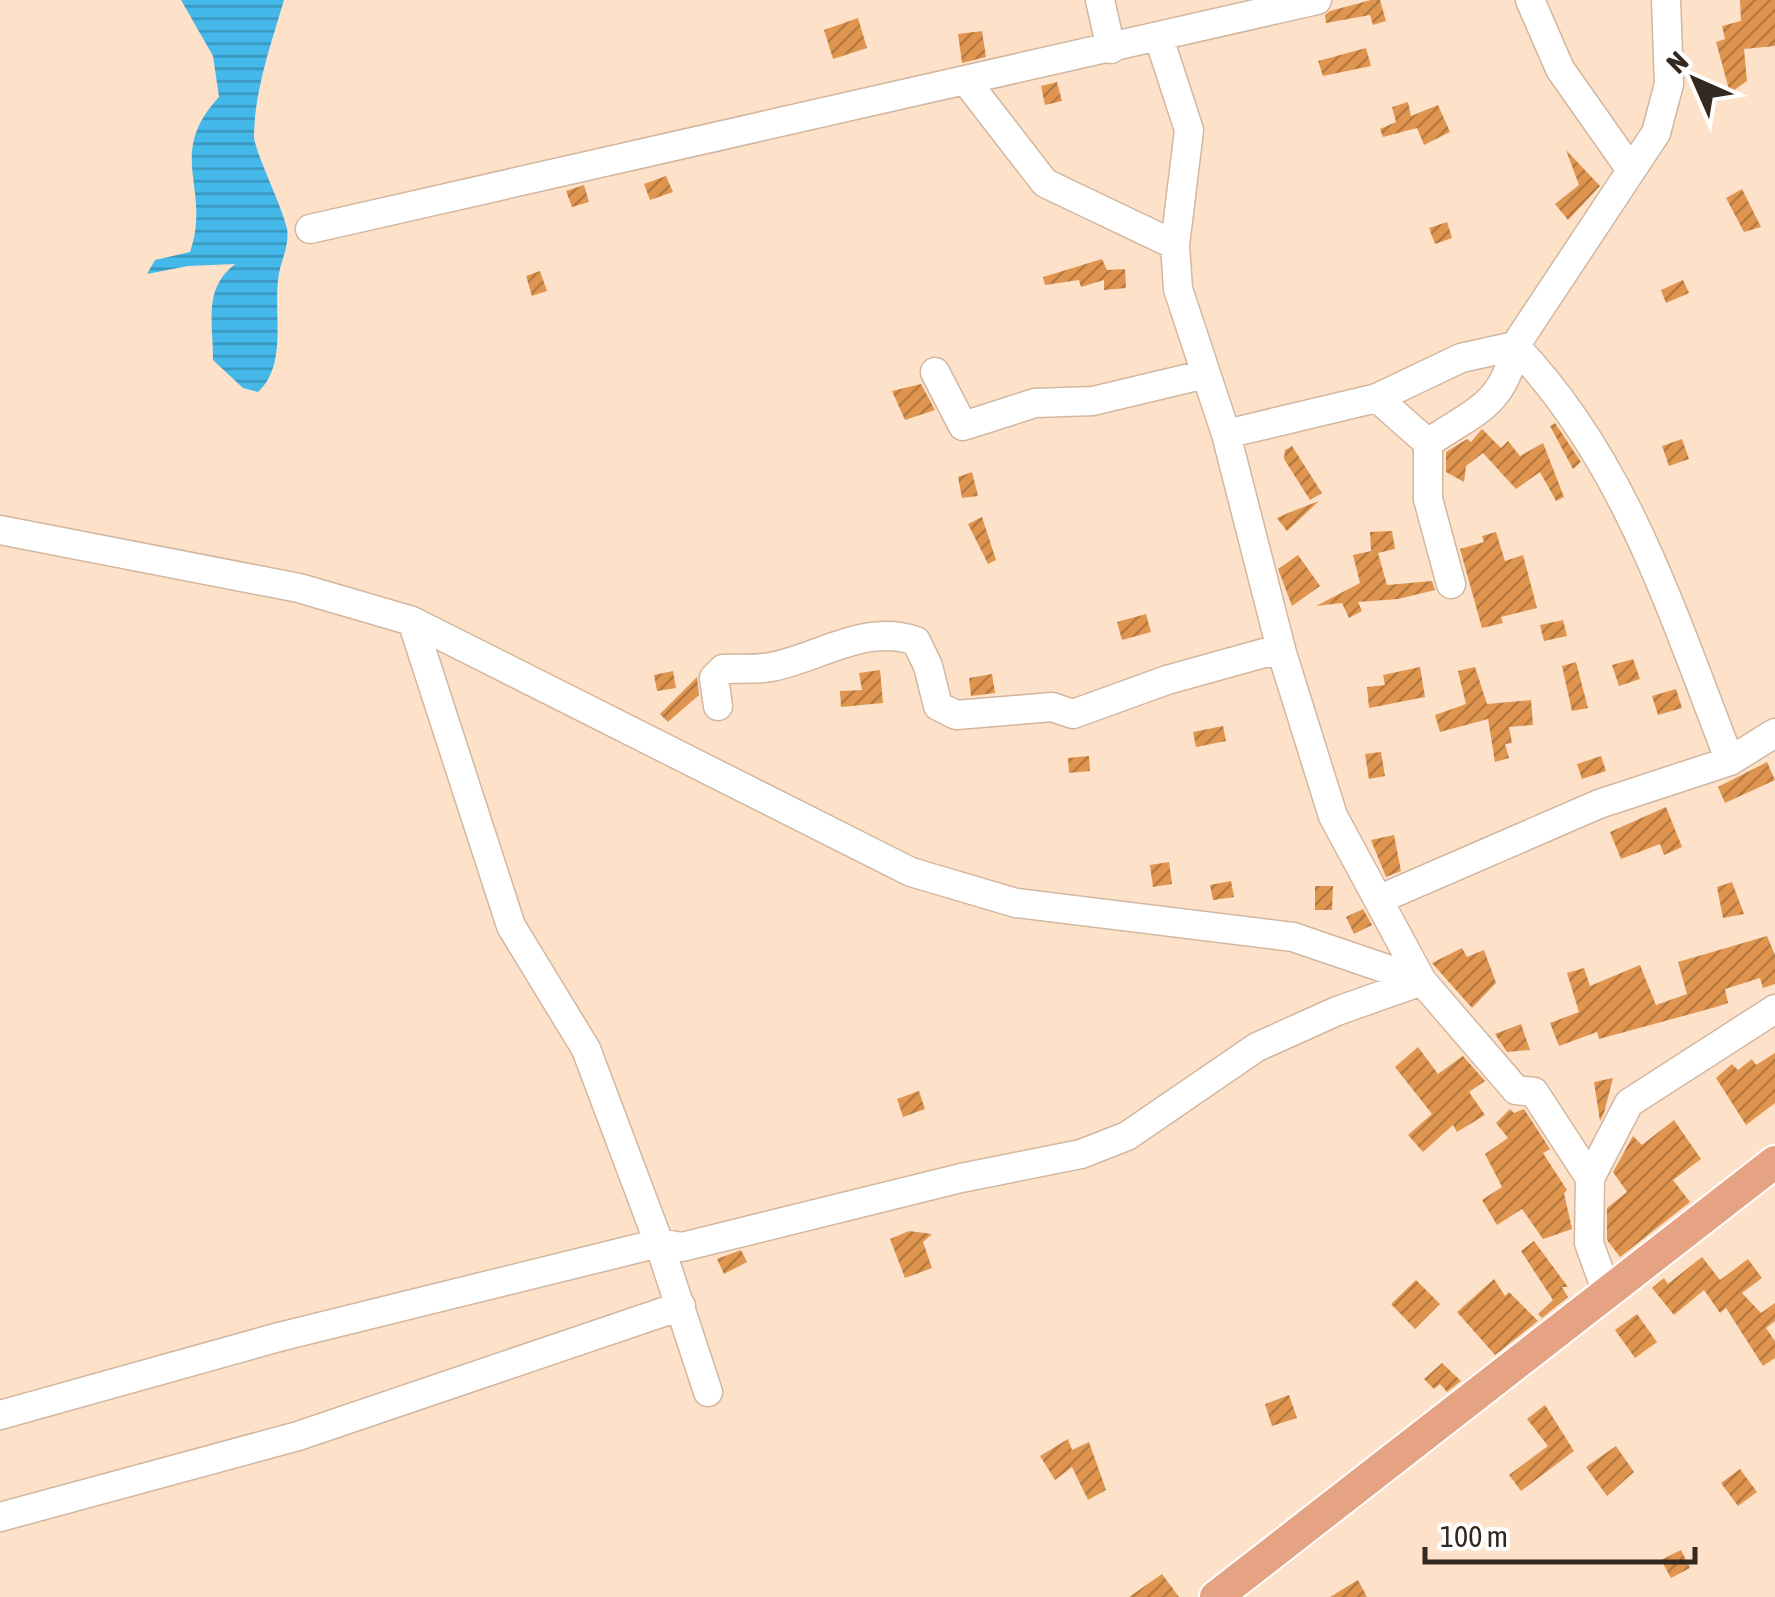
<svg xmlns="http://www.w3.org/2000/svg" width="1775" height="1597" font-family="'Asap Condensed',sans-serif">
<style>
.water{fill:url(#water-rules)}
.building{fill:url(#building-hatch)}
.lines{fill:none;stroke-linecap:round;stroke-linejoin:round}
.minor-casing{stroke:#d2b7a0;stroke-width:31}
.major-casing{stroke:#fff;stroke-width:36}
.minor{stroke:#fff;stroke-width:28}
.major{stroke:#e6a384;stroke-width:32}
</style>
<defs>
<pattern id="water-rules" width="6" height="5" patternUnits="userSpaceOnUse" patternTransform="scale(2.5)"><rect width="6" height="5" fill="#44b8e9"/><path d="M0 2.5h6" fill="none" stroke="#3a96bc"/></pattern>
<pattern id="building-hatch" width="6" height="6" patternUnits="userSpaceOnUse" patternTransform="scale(2.5)"><rect width="6" height="6" fill="#df954f"/><path d="M-1 1l2-2M0 6l6-6M5 7l2-2" fill="none" stroke="#b67a41"/></pattern>
</defs>
<rect width="100%" height="100%" fill="#fee1c9"/>
<path class="water" d="M181 0H284C271 44 255 89 254 135 253 149 282 205 287 229 290 246 279 264 278 281 274 316 287 366 258 392L243 388 213 360C213 321 203 289 235 264L188 266 147 274 155 260 190 252C212 188 165 155 219 97L213 56Z"/>
<path class="building" d="M1371 0H1380L1386 21 1373 25 1370 15 1326 23 1325 15 1330 11Z
M1740 0H1775V46L1744 49 1747 81 1730 93 1716 42 1725 39 1722 26 1741 21Z
M858 18 867 48 833 59 824 30Z
M982 31 986 57 962 63 958 34Z
M1366 48 1371 66 1323 76 1318 61Z
M1057 82 1062 101 1045 105 1041 86Z
M1408 102 1411 116 1438 105 1450 132 1424 145 1417 128 1383 137 1380 129 1396 122 1392 107Z
M1566 150 1600 186 1568 220 1555 204 1579 185Z
M666 176 673 192 650 200 644 184Z
M584 185 589 202 572 207 566 191Z
M1742 189 1761 227 1744 232 1726 198Z
M1447 222 1452 238 1435 244 1429 228Z
M1102 259 1107 270 1125 269 1126 288 1104 290V280L1081 287 1079 280 1045 285 1043 277Z
M540 271 547 291 532 296 526 276Z
M1683 280 1689 293 1666 303 1661 290Z
M921 384 935 410 905 420 892 391Z
M1555 423 1581 462 1573 469 1550 426Z
M1482 429 1501 448 1508 441 1520 456 1543 443 1564 497 1556 501 1540 472 1516 489 1483 453 1466 466 1464 482 1446 472V452L1467 439 1471 442Z
M1682 439 1689 459 1669 466 1662 446Z
M1292 446 1322 493 1310 500 1284 459 1285 450Z
M972 472 978 496 962 498 958 477Z
M1319 501 1287 531 1277 518 1288 513Z
M982 517 996 560 988 564 968 524Z
M1392 531 1395 549 1378 553 1387 585 1432 581 1435 590 1398 599 1358 602 1362 611 1349 618 1342 603 1316 606 1360 583 1353 555 1371 551 1370 532Z
M1496 532 1505 561 1523 555 1537 608 1501 617 1503 623 1482 628 1460 549 1484 542 1482 536Z
M1298 555 1320 586 1292 606 1278 569Z
M1146 614 1151 632 1122 640 1117 622Z
M1563 620 1567 636 1544 641 1540 625Z
M1633 659 1640 679 1619 686 1612 665Z
M1576 662 1588 708 1572 711 1562 666Z
M1420 667 1425 697 1369 708 1367 687 1385 685 1383 675Z
M1475 667 1487 704 1531 700 1533 725 1509 727 1512 743 1505 744 1509 758 1495 762 1488 719 1440 732 1435 715 1466 704 1458 671Z
M880 670 883 703 841 707 840 691 862 690 859 673Z
M673 671 676 688 657 691 654 675Z
M992 674 995 693 971 696 969 678Z
M697 677 699 695 668 722 660 714Z
M1676 689 1682 708 1658 715 1652 696Z
M1223 726 1226 741 1196 747 1193 732Z
M1381 752 1385 776 1369 779 1365 754Z
M1089 756 1090 771 1069 773 1068 758Z
M1601 756 1606 771 1582 779 1577 764Z
M1767 762 1775 780 1725 803 1718 787Z
M1666 807 1682 847 1664 855 1660 844 1621 859 1610 832Z
M1394 835 1401 871 1386 877 1371 840Z
M1169 862 1172 884 1153 887 1150 865Z
M1231 881 1234 897 1213 900 1210 885Z
M1732 882 1744 914 1723 918 1717 887Z
M1315 886H1333L1332 910H1315Z
M1363 909 1372 925 1354 934 1346 917Z
M1767 936 1775 955V984L1763 988 1760 978 1725 989 1728 1003 1716 1007 1599 1039 1597 1032 1559 1046 1550 1023 1579 1012 1567 973 1584 968 1590 986 1640 965 1656 1005 1687 994 1678 962Z
M1462 948 1467 957 1484 950 1496 983 1472 1008 1432 963Z
M1521 1024 1530 1050 1507 1052 1495 1034Z
M1418 1047 1438 1074 1463 1056 1485 1081 1469 1092 1485 1115 1457 1132 1453 1125 1423 1152 1408 1135 1432 1114 1395 1067Z
M1775 1053V1103L1746 1125 1716 1078 1732 1064 1738 1070 1752 1059 1756 1065Z
M1613 1078 1604 1113 1600 1121 1594 1082Z
M919 1091 925 1109 903 1117 897 1099Z
M1510 1109 1514 1113 1524 1109 1550 1149 1543 1153 1567 1190 1564 1193 1572 1229 1543 1239 1522 1209 1497 1225 1482 1200 1502 1187 1485 1154 1508 1138 1496 1123Z
M1674 1120 1701 1159 1673 1180 1690 1202 1620 1257 1607 1240V1208L1627 1192 1613 1172 1633 1136 1642 1145Z
M909 1231 932 1234 923 1242 932 1268 905 1278 890 1239Z
M1534 1241 1568 1287H1562L1568 1297 1542 1318 1538 1314 1553 1300 1521 1251Z
M741 1250 747 1262 724 1274 717 1259Z
M1702 1257 1720 1280 1748 1259 1762 1278 1742 1293 1761 1313 1775 1303V1321L1766 1328 1775 1341V1358L1763 1366 1726 1308 1720 1313 1704 1290 1674 1315 1652 1288 1664 1278 1668 1284Z
M1494 1279 1505 1296 1509 1292 1538 1321 1495 1355 1457 1312Z
M1416 1280 1440 1304 1415 1329 1391 1304Z
M1637 1314 1657 1342 1635 1358 1615 1330Z
M1442 1363 1461 1381 1447 1392 1440 1384 1434 1389 1424 1379Z
M1289 1395 1297 1418 1272 1426 1265 1404Z
M1545 1405 1574 1451 1521 1491 1509 1475 1548 1446 1527 1419Z
M1068 1439 1072 1450 1089 1442 1106 1490 1088 1500 1072 1467 1055 1480 1040 1456Z
M1616 1446 1634 1472 1607 1496 1586 1467Z
M1740 1469 1757 1492 1738 1506 1721 1483Z
M1681 1550 1690 1568 1671 1578 1661 1560Z
M1162 1574 1179 1597H1129Z
M1358 1580 1367 1597H1330Z"/>
<g class="lines">
<g class="minor-casing">
<path id="minor" d="M1100 0 1111 49
M1530 0 1560 69 1631 170
M1159 38 1189 130 1175 245 1178 289 1226 434 1282 653 1333 816 1422 981 1516 1090 1534 1092 1590 1178
M966 81 1045 183 1175 245
M310 229 1317 0
M935 372 963 426 1035 403 1093 401 1206 374
M1377 398 1428 443V499L1451 584
M1226 434 1377 398 1461 358 1515 346 1656 133 1669 84 1666 0
M1428 443C1475 411 1504 405 1515 346 1626 461 1673 616 1730 761
M0 530 299 588 412 621 911 872 1016 903 1293 937 1422 981
M412 621 511 926 586 1049 659 1243 708 1392
M718 706 714 678 723 669C738 668 755 670 771 667 819 658 865 623 916 641L928 666 938 706 956 715 1052 707 1073 714 1167 680 1264 653H1282
M1380 899 1599 804 1730 761 1775 733
M1606 1290 1589 1243 1590 1178 1629 1103 1775 1009
M0 1415 279 1337 659 1243 682 1247 961 1178 1081 1154 1127 1136 1257 1047 1337 1011 1422 981
M0 1517 298 1436 681 1306"/>
</g>
<g class="major-casing">
<path id="major" d="M1216 1597 1775 1162"/>
</g>
<use href="#minor" class="minor"/>
<use href="#major" class="major"/>
</g>
<g transform="translate(1695 80) rotate(315)" stroke="#ffffff" stroke-width="8" paint-order="stroke">
<path d="M0-8L18 38L0 25L-18 38Z" fill="#342920"/>
<text y="-15" font-size="28" font-weight="bold" text-anchor="middle" fill="#342920">N</text>
</g>
<path d="M1425 1547v15h270v-15" fill="none" stroke="#342920" stroke-width="5"/>
<text x="1440" y="1547" font-size="30" fill="#342920" stroke="#ffffff" stroke-width="8" paint-order="stroke">100 m</text>
</svg>
